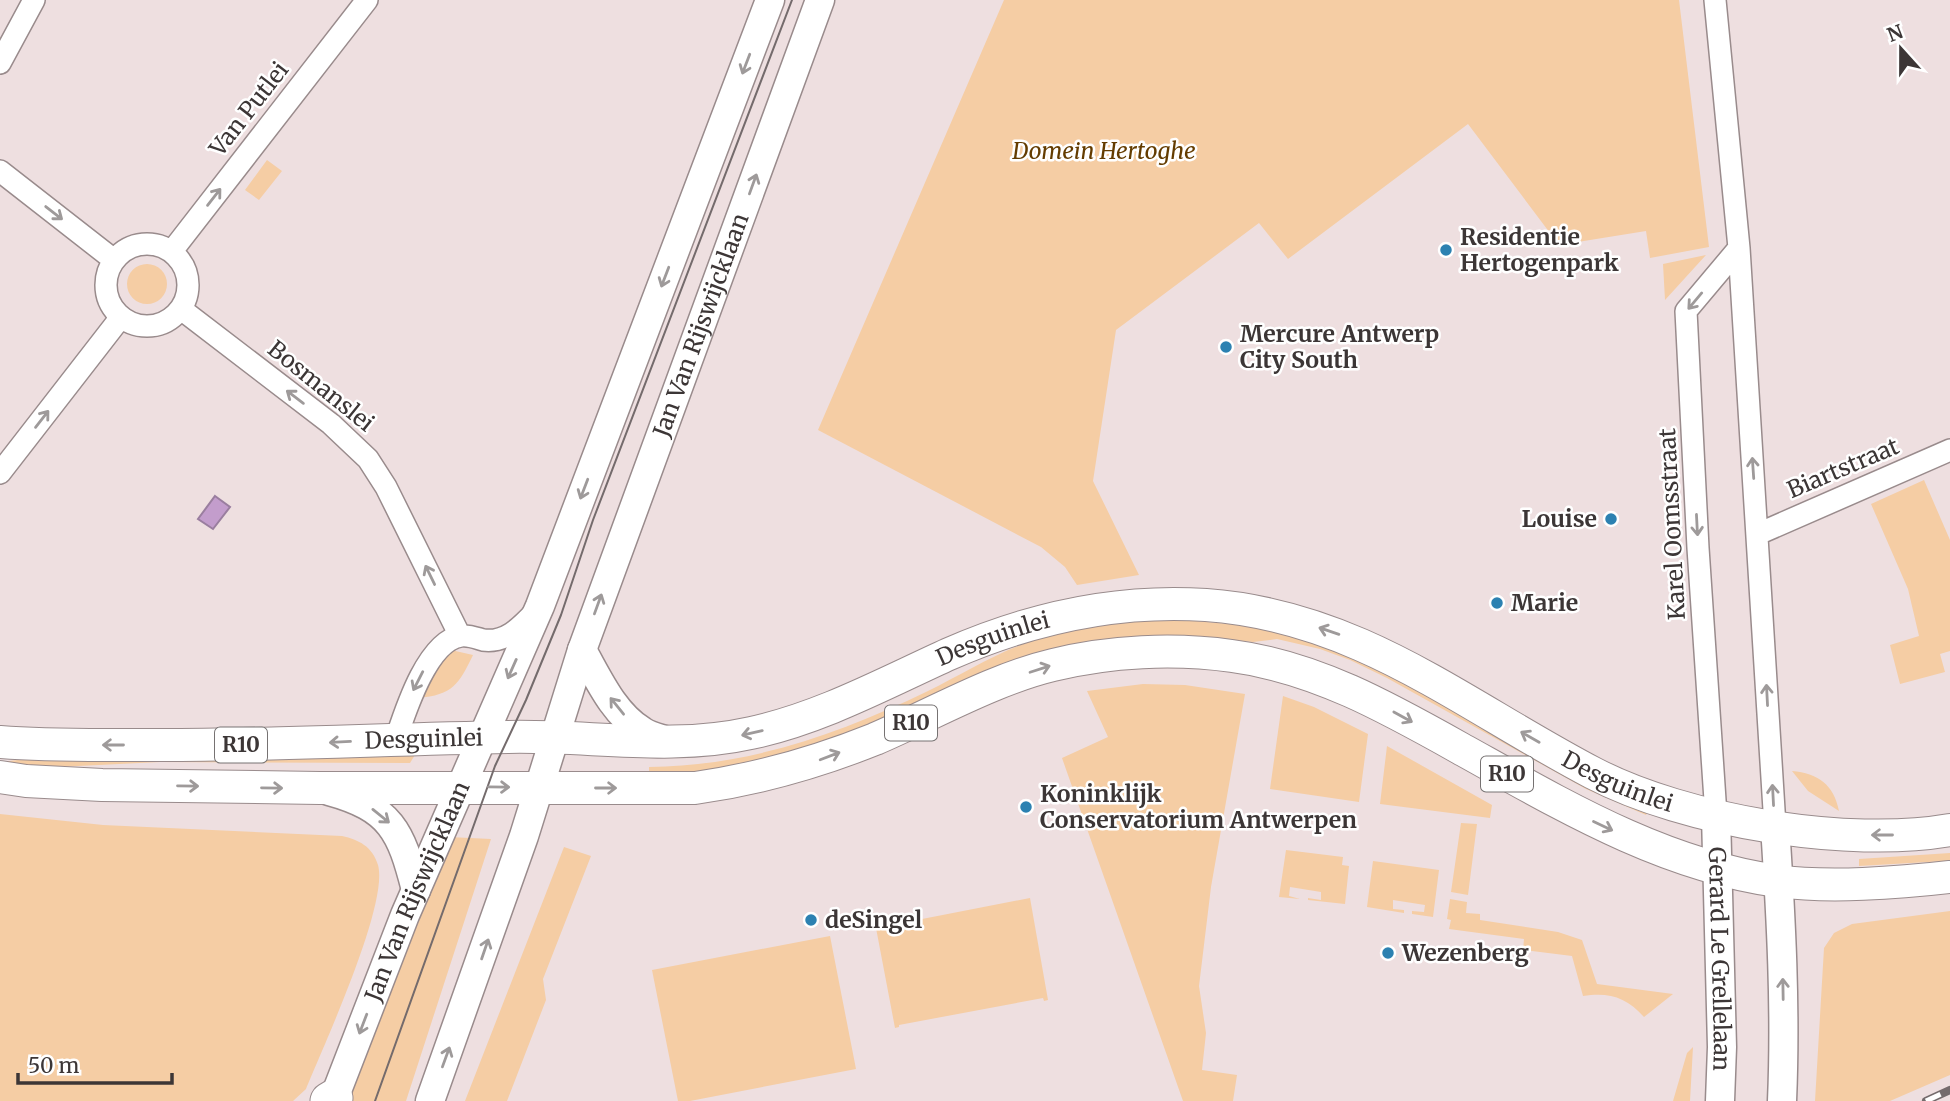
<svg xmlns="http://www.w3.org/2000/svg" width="1950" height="1101" font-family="Merriweather,serif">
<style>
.green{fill:#f5cda4}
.water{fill:#c39dcc;stroke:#9a7e9f;stroke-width:2}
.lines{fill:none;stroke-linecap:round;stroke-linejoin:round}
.street-casing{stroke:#998b8c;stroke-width:24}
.secondary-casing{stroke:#998b8c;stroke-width:31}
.primary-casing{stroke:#998b8c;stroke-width:34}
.highway-casing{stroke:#998b8c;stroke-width:39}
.street{stroke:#fff;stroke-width:21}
.secondary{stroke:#fff;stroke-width:28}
.primary{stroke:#fff;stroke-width:32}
.highway{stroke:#fff;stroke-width:37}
.tram{stroke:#746b6c;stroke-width:2}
.rail-casing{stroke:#746b6c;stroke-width:8}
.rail{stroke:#fff;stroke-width:5;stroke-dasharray:16;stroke-linecap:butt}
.oneway{stroke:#9e9a9a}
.poi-dot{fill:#2c81b1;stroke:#fff;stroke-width:2.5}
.labels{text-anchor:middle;stroke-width:5;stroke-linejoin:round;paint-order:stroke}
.shield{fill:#fff;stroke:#767272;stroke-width:2}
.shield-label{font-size:21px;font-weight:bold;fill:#3c3636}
.street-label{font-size:23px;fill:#3c3636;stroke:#fff}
.park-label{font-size:23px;font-style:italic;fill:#643c00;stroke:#fff}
.poi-label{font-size:23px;font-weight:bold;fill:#3c3636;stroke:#fff;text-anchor:start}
</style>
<rect width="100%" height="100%" fill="#eedfe0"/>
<path class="green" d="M1004 0H1679L1709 247 1650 258 1646 231 1559 245 1468 124 1288 259 1259 223 1116 330 1093 481 1139 575 1077 585 1065 567 1041 547 818 430Z
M267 160 282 171 259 200 245 190Z
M1706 255 1665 300 1663 264Z
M127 284a20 20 0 1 1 40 0a20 20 0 1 1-40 0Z
M1924 480 1950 540V651L1940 654 1945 672 1900 684 1890 645 1919 636 1908 589 1871 504Z
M1149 620H1184L1252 626 1291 634 1351 655 1648 811 1646 815 1586 789 1387 678 1350 660 1320 649 1277 639 1253 642 1183 635 1109 641 867 726 816 746 721 770 649 776V767C749 766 839 734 928 691 961 675 994 654 1029 642 1067 628 1108 624 1149 620Z
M451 650 473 655C459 684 453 695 418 698L426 682Z
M1143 684 1185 685 1245 694 1211 887 1199 986 1206 1033 1202 1070 1237 1075 1233 1101H1183L1062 758 1108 737 1087 691Z
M1283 696 1314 707 1368 734 1359 802 1270 789Z
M1387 746 1492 805 1490 818 1380 804Z
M418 750 410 763 160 762 58 767 0 764V762L44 757Z
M1792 771C1818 773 1834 785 1839 811L1808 791Z
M0 814 103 825 342 836C359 840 372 846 378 865 389 904 323 1047 306 1089L293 1101H0Z
M1461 823 1477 824 1468 895 1451 892Z
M449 837 491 839 406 1101H346Z
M564 847 591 856 543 979 546 1000 507 1101H465Z
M1286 850 1343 857 1342 865 1349 866 1345 904 1308 900V898L1321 900V892L1290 887 1289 896 1300 899 1279 897Z
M1950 853V860L1945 861 1859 866V859Z
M1373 861 1439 870 1433 917 1412 914V911L1424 912 1425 905 1393 900V909L1404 910V913L1367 907Z
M1030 898 1048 1000 1044 1001 1043 998 899 1025V1027L895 1028 876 928Z
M1450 899 1467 902 1466 913 1480 914V920L1558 932 1582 940 1597 984 1673 994 1644 1017C1626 997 1609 992 1583 996L1572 956 1523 950 1524 939 1449 929 1451 920 1447 919Z
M1950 911V1075L1890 1101H1815L1824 948 1834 933 1852 924Z
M830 936 856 1069 690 1101H678L652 970Z
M1693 1047 1690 1101H1673L1687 1053Z"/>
<path class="water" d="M215 496 230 507 213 529 198 519Z"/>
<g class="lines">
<g class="street-casing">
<path id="street" d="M1715 0 1739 248 1775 826
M0 63 34 0
M0 171 114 260
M106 285a41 41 0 1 1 82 0a41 41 0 1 1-82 0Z
M172 251 367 0
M181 309 331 424 368 459 386 487 460 636
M0 473 121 317
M1758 534 1950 450
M396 739C405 712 427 641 461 636 469 635 476 638 483 640 505 643 520 628 534 613
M1716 815 1698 548 1686 311 1739 248"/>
</g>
<g class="secondary-casing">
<g id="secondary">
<path d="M582 650C598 678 613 713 642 731 649 736 659 738 668 741"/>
<path d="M329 791C391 808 401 831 416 890"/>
<path id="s1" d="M1716 815 1722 1047 1720 1101"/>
<path d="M1775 826C1781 918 1786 1009 1782 1101"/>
<path id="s2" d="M333 1101 405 915 540 606 770 0"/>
<path id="s3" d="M430 1101 524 836 582 650 820 0"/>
</g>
</g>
<g class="primary-casing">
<g id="primary">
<path id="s4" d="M0 742C47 746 95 745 142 745 264 746 386 739 508 737 589 735 671 751 751 733 821 718 885 683 949 654 1031 618 1116 599 1206 605 1359 616 1463 705 1593 773 1685 821 1848 848 1950 830"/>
<path d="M0 777 26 781 102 785 320 788H695C759 779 815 763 875 739 931 715 994 679 1053 665 1110 651 1174 648 1232 656 1317 667 1392 710 1465 751 1564 806 1663 865 1777 881 1827 888 1899 883 1950 877"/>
</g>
</g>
<g class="highway-casing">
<path id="highway" d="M329 1101 334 1098"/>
</g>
<use href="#street" class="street"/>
<use href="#secondary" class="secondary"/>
<use href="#primary" class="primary"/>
<use href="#highway" class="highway"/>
<path class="tram" d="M375 1101 495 766 526 700 561 615 593 520 792 0"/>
<g class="rail-casing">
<path id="rail" d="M1926 1101 1950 1090"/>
</g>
<use href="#rail" class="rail"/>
</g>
<defs><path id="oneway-shaft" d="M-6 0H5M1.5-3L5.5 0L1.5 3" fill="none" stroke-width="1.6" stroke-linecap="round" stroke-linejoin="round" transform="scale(1.75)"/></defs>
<g class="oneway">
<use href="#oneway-shaft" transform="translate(746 64) rotate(111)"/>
<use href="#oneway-shaft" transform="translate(753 184) rotate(-70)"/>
<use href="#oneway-shaft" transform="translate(214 197) rotate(-52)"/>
<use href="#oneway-shaft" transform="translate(54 213) rotate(38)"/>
<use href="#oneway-shaft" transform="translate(665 277) rotate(111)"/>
<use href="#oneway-shaft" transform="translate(1695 301) rotate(130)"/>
<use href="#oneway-shaft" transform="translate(295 397) rotate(-143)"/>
<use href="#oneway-shaft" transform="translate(42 419) rotate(-52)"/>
<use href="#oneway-shaft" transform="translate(1753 468) rotate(-94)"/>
<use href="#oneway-shaft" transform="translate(584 489) rotate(111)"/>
<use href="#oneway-shaft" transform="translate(1697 525) rotate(87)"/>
<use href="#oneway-shaft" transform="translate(430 575) rotate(-116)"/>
<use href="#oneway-shaft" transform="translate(598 604) rotate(-70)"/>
<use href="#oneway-shaft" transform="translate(1329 631) rotate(-161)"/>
<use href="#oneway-shaft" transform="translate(512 669) rotate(114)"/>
<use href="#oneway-shaft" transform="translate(1040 669) rotate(-18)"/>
<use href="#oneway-shaft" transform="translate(418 681) rotate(117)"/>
<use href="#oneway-shaft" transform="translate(1767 695) rotate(-93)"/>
<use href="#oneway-shaft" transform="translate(617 706) rotate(-129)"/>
<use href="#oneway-shaft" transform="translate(1403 717) rotate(29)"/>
<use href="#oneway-shaft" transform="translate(752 733) rotate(167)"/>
<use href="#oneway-shaft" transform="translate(1530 737) rotate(-150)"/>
<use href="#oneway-shaft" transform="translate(340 742) rotate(177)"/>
<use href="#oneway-shaft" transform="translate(113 745) rotate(-180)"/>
<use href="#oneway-shaft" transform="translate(830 756) rotate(-21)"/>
<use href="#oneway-shaft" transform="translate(188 786) rotate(1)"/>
<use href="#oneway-shaft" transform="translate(499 787) rotate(1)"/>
<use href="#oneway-shaft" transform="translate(272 788) rotate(1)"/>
<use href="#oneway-shaft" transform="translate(606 788)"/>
<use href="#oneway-shaft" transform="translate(1773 795) rotate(-93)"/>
<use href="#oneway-shaft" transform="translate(381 816) rotate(39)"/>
<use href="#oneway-shaft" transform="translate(1603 826) rotate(25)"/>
<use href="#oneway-shaft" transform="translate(1882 835) rotate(180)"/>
<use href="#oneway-shaft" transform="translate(485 949) rotate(-71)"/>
<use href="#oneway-shaft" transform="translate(1783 989) rotate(-91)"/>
<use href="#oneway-shaft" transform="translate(363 1024) rotate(111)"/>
<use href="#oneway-shaft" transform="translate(446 1057) rotate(-70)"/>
</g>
<g class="poi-dot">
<circle cx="1446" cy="250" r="7"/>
<circle cx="1226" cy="347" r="7"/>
<circle cx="1611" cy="519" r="7"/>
<circle cx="1497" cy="603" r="7"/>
<circle cx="1026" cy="807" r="7"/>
<circle cx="811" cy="920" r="7"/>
<circle cx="1388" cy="953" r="7"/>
</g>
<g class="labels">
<g class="shield">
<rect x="885" y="705.5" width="52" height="35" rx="5"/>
<rect x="215" y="727.5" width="52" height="35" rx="5"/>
<rect x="1481" y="756.5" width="52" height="35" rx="5"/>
</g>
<g class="shield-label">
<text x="911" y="730">R10</text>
<text x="241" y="752">R10</text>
<text x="1507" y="781">R10</text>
</g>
<g class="street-label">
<text transform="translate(249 109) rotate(-52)" y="8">Van Putlei</text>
<text dy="8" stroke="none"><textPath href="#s3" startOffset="822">Jan Van Rijswijcklaan</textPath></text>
<text transform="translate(321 386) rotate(39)" y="8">Bosmanslei</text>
<text transform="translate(1843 468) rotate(-23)" y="8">Biartstraat</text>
<text transform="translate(1672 524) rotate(-93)" y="8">Karel Oomsstraat</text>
<text dy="8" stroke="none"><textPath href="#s4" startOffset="1012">Desguinlei</textPath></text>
<text dy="8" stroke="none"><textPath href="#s4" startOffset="424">Desguinlei</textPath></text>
<text dy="8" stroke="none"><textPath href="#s4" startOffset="1682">Desguinlei</textPath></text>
<text dy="8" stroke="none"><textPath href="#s2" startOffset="226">Jan Van Rijswijcklaan</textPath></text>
<text dy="8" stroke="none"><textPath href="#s1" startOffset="144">Gerard Le Grellelaan</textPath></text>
</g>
<g class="park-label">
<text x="1104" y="159">Domein Hertoghe</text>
</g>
<g class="poi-label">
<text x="1460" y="245">Residentie<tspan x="1460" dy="26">Hertogenpark</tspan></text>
<text x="1240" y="342">Mercure Antwerp<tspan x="1240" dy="26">City South</tspan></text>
<text x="1597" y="527" text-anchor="end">Louise</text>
<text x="1511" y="611">Marie</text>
<text x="1040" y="802">Koninklijk<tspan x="1040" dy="26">Conservatorium Antwerpen</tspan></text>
<text x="825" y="928">deSingel</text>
<text x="1402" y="961">Wezenberg</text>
</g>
</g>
<g transform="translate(1901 49) rotate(339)" stroke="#ffffff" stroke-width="5" paint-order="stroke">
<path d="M0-5L12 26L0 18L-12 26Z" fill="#3c3636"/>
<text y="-10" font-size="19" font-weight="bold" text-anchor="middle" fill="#3c3636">N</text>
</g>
<path d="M18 1073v10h154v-10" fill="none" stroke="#3c3636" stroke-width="3.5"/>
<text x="28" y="1073" font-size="21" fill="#3c3636" stroke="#ffffff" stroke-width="5" paint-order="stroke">50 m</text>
</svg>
